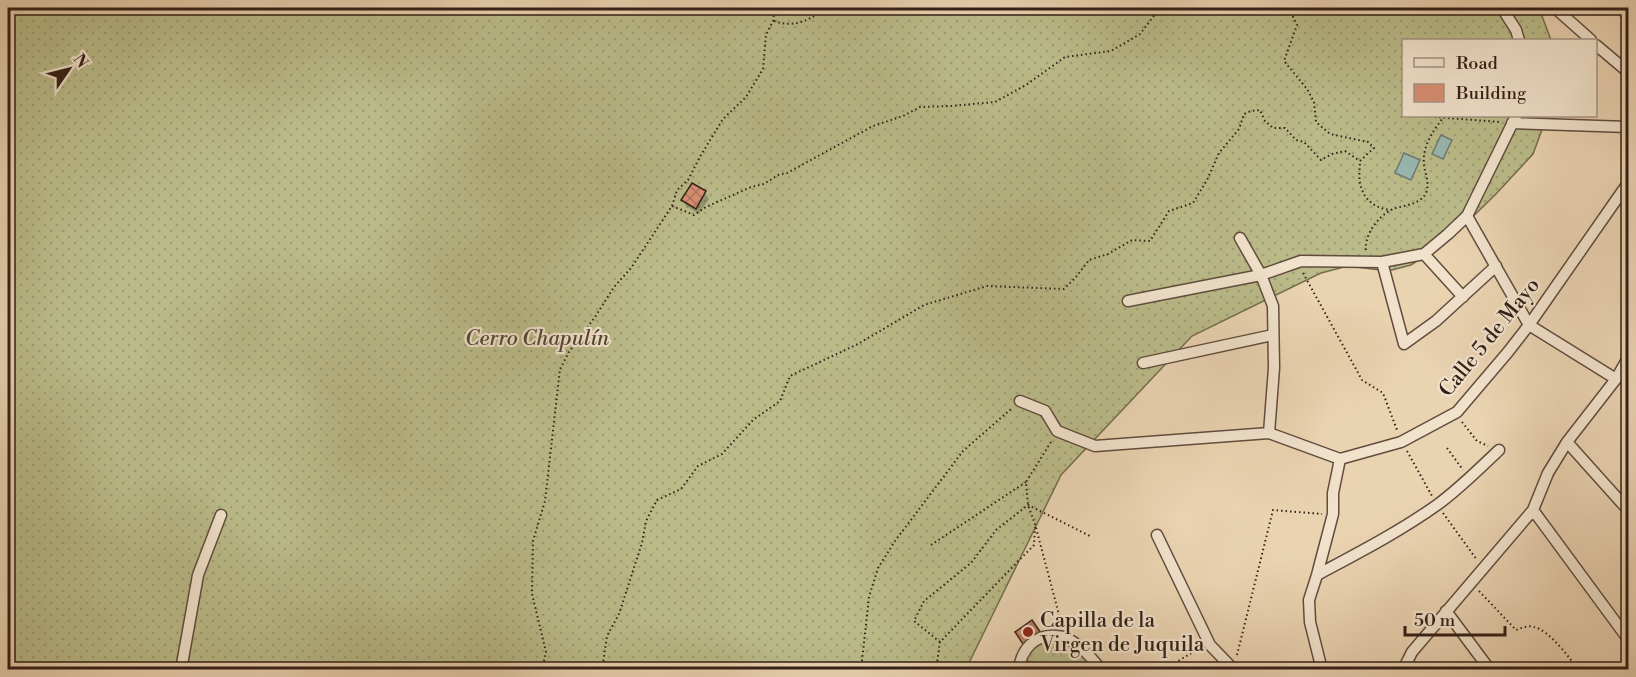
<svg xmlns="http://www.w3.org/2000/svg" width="1636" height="677" font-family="'Libre Bodoni',serif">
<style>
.grass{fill:url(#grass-dots);stroke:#766d50;stroke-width:1.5}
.forest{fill:url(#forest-crowns);stroke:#766d50;stroke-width:1.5}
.water{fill:#98b7b0;stroke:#707a73;stroke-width:1.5}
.shadow{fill:#0003}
.building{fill:url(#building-cross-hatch);stroke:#331f17;stroke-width:1.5}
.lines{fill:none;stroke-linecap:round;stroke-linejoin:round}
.minor-casing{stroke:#614c3e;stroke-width:13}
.path{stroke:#331f17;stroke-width:2;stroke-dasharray:1.5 3;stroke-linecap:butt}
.minor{stroke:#f1e2cc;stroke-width:10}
.poi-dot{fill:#8f2418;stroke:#f1e2cc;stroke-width:2}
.labels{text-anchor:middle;stroke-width:4.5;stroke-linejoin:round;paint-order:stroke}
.street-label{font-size:21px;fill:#331f17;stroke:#f1e2cc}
.park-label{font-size:21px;font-style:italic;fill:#554634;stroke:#f1e2cc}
.poi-label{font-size:21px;fill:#331f17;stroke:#f1e2cc;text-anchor:start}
</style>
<defs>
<pattern id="grass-dots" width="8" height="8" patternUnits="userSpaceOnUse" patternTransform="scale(1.5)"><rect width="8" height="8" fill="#babb89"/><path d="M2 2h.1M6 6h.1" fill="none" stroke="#a0a076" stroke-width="1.8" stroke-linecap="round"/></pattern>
<pattern id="forest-crowns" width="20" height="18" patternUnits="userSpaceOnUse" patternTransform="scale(1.5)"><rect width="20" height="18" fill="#babb89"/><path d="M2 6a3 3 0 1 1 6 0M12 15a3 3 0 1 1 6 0" fill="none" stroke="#a0a076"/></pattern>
<pattern id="building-cross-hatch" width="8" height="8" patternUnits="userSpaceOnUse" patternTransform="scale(1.5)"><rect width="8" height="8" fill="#d88f73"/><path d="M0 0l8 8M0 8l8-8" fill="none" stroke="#b0745d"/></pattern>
</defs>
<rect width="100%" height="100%" fill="#ead3b1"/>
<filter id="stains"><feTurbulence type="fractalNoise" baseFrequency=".00333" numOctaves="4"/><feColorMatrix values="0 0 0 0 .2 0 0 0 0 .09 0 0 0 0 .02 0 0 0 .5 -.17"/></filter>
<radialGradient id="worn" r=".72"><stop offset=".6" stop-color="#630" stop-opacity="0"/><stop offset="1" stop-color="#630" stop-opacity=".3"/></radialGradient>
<path class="grass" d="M8 8H1539L1551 40H1404V116H1547L1533 154 1495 195 1449 240 1411 265 1388 271 1348 266 1321 273 1192 336 1061 475 966 669H8Z"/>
<path class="forest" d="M1065 637 1101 669H1051L1050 665 1020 660 1031 643Z"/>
<path class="water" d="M1441 135 1452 140 1443 159 1432 154Z
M1404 153 1420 160 1411 180 1395 173Z"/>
<path class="shadow" d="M803 8H822L807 14Z
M705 193 709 199 699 214 686 206 683 200Z"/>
<path class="building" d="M692 183 706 191 696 209 681 200Z
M1032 620 1041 633 1023 644 1015 632Z"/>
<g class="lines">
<g class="minor-casing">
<path id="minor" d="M1502 8 1516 30 1519 40
M1555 8 1591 40
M1622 8 1628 17
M1596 45 1628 72
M1512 123 1628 127
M1467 216 1529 325 1616 379
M1240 238 1261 275 1273 306 1274 368 1269 433
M1424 254 1463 297
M1382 262 1404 344 1436 321 1496 266
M1128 301 1261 275 1301 261 1382 262 1424 254 1448 234 1467 216 1516 116
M1143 363 1273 335
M1020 401 1045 411 1057 431 1095 446 1269 433 1340 459 1401 442 1457 412 1508 352 1529 325 1628 183
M1567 442 1628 510
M1533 510 1628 639
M1157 535 1210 645 1234 670
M1317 575C1358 553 1399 532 1437 505 1459 489 1479 469 1499 450
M1446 611 1490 670
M181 670 198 575 221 515
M1019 670C1021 649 1035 634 1057 636 1059 636 1064 637 1066 638 1080 644 1092 658 1101 670
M1322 670 1310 622 1309 600 1317 575 1333 514V493L1340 459
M1403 670 1412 652 1533 510 1548 473 1567 442 1616 379 1628 358"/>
</g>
<path class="path" d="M1092 8 1095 11 1119 14 1156 13
M1204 8H1209
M1289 8 1297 25 1284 61 1307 89 1314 102 1316 122 1330 134 1368 142 1374 148 1360 161C1360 168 1358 179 1361 187 1365 201 1377 209 1391 210
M774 21C793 28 810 21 825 8
M1421 116 1500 122
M672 206 677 190 688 180 701 155 723 119 746 97 763 69 766 35 773 21 775 8
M1366 250C1364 235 1379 215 1393 209 1404 205 1420 205 1426 193 1430 183 1425 174 1424 165 1422 147 1432 132 1443 118
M1303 273 1362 380 1383 393 1397 430
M1462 422 1477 441 1488 446
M1051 442 1026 482 1028 505 1035 524 1062 626
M1447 448 1463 470
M1407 451 1432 496
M1443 513 1477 560
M931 545 1026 482
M1479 591 1516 630C1522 628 1528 625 1534 627 1549 630 1570 658 1578 670
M940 642 914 621 924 601 971 563 996 530 1028 505 1092 537
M1237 655 1273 510 1322 514
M542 670 546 652 532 594 533 541 545 501 560 369 569 352 595 317 614 287 631 268 672 206 694 215 706 207 751 187 764 184 778 175 787 173 873 126 903 116 920 107 951 106 995 102 1026 85 1065 57 1111 51 1140 34 1156 13 1172 8
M602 670 607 636 619 614 642 543 646 521 657 500 681 489 698 466 722 454 753 420 780 401 790 376 858 344 924 305 987 286 1064 289 1076 277 1089 260 1108 254 1132 240 1150 241 1169 211 1193 203 1207 180 1219 153 1239 129 1244 114 1251 111 1260 110 1265 121 1273 128H1285L1296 140 1304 142 1321 160 1332 154 1345 151 1360 161
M861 670 869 597 878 568 895 541 963 451 1011 409
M936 670 940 642 1034 545 1035 527
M1163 670 1200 648"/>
<use href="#minor" class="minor"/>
</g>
<circle class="poi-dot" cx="1028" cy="632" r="6"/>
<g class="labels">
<g class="street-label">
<text transform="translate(1489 337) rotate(-51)" y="7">Calle 5 de Mayo</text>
</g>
<g class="park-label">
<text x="537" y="345">Cerro Chapulín</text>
</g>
<g class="poi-label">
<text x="1040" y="627">Capilla de la<tspan x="1040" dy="24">Virgen de Juquila</tspan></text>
</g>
</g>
<rect width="1636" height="677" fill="none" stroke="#ead3b1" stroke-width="30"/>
<rect x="9" y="9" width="1618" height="659" fill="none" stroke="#331f17" stroke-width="3"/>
<rect x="15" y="15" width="1606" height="647" fill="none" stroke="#331f17" stroke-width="1.5"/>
<rect x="1402" y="39" width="195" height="78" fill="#f1e2cc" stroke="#a59484" stroke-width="1.5"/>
<rect x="1414" y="58" width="30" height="9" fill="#f1e2cc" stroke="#a59484" stroke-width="1.5"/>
<text x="1456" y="69" font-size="18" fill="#331f17">Road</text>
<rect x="1414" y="84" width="30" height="18" fill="#d88f73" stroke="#a59484" stroke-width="1.5"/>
<text x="1456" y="99" font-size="18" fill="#331f17">Building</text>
<g transform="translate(69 69) rotate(55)" stroke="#f1e2cc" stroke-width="4.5" paint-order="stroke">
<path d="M0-4.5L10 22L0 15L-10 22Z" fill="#331f17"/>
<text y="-9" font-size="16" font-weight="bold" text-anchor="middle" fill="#331f17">N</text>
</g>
<path d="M1405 626v9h100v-9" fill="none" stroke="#331f17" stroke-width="3"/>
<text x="1414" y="626" font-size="18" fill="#331f17" stroke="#f1e2cc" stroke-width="4.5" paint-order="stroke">50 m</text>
<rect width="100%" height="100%" filter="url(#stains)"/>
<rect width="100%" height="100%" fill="url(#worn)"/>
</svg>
